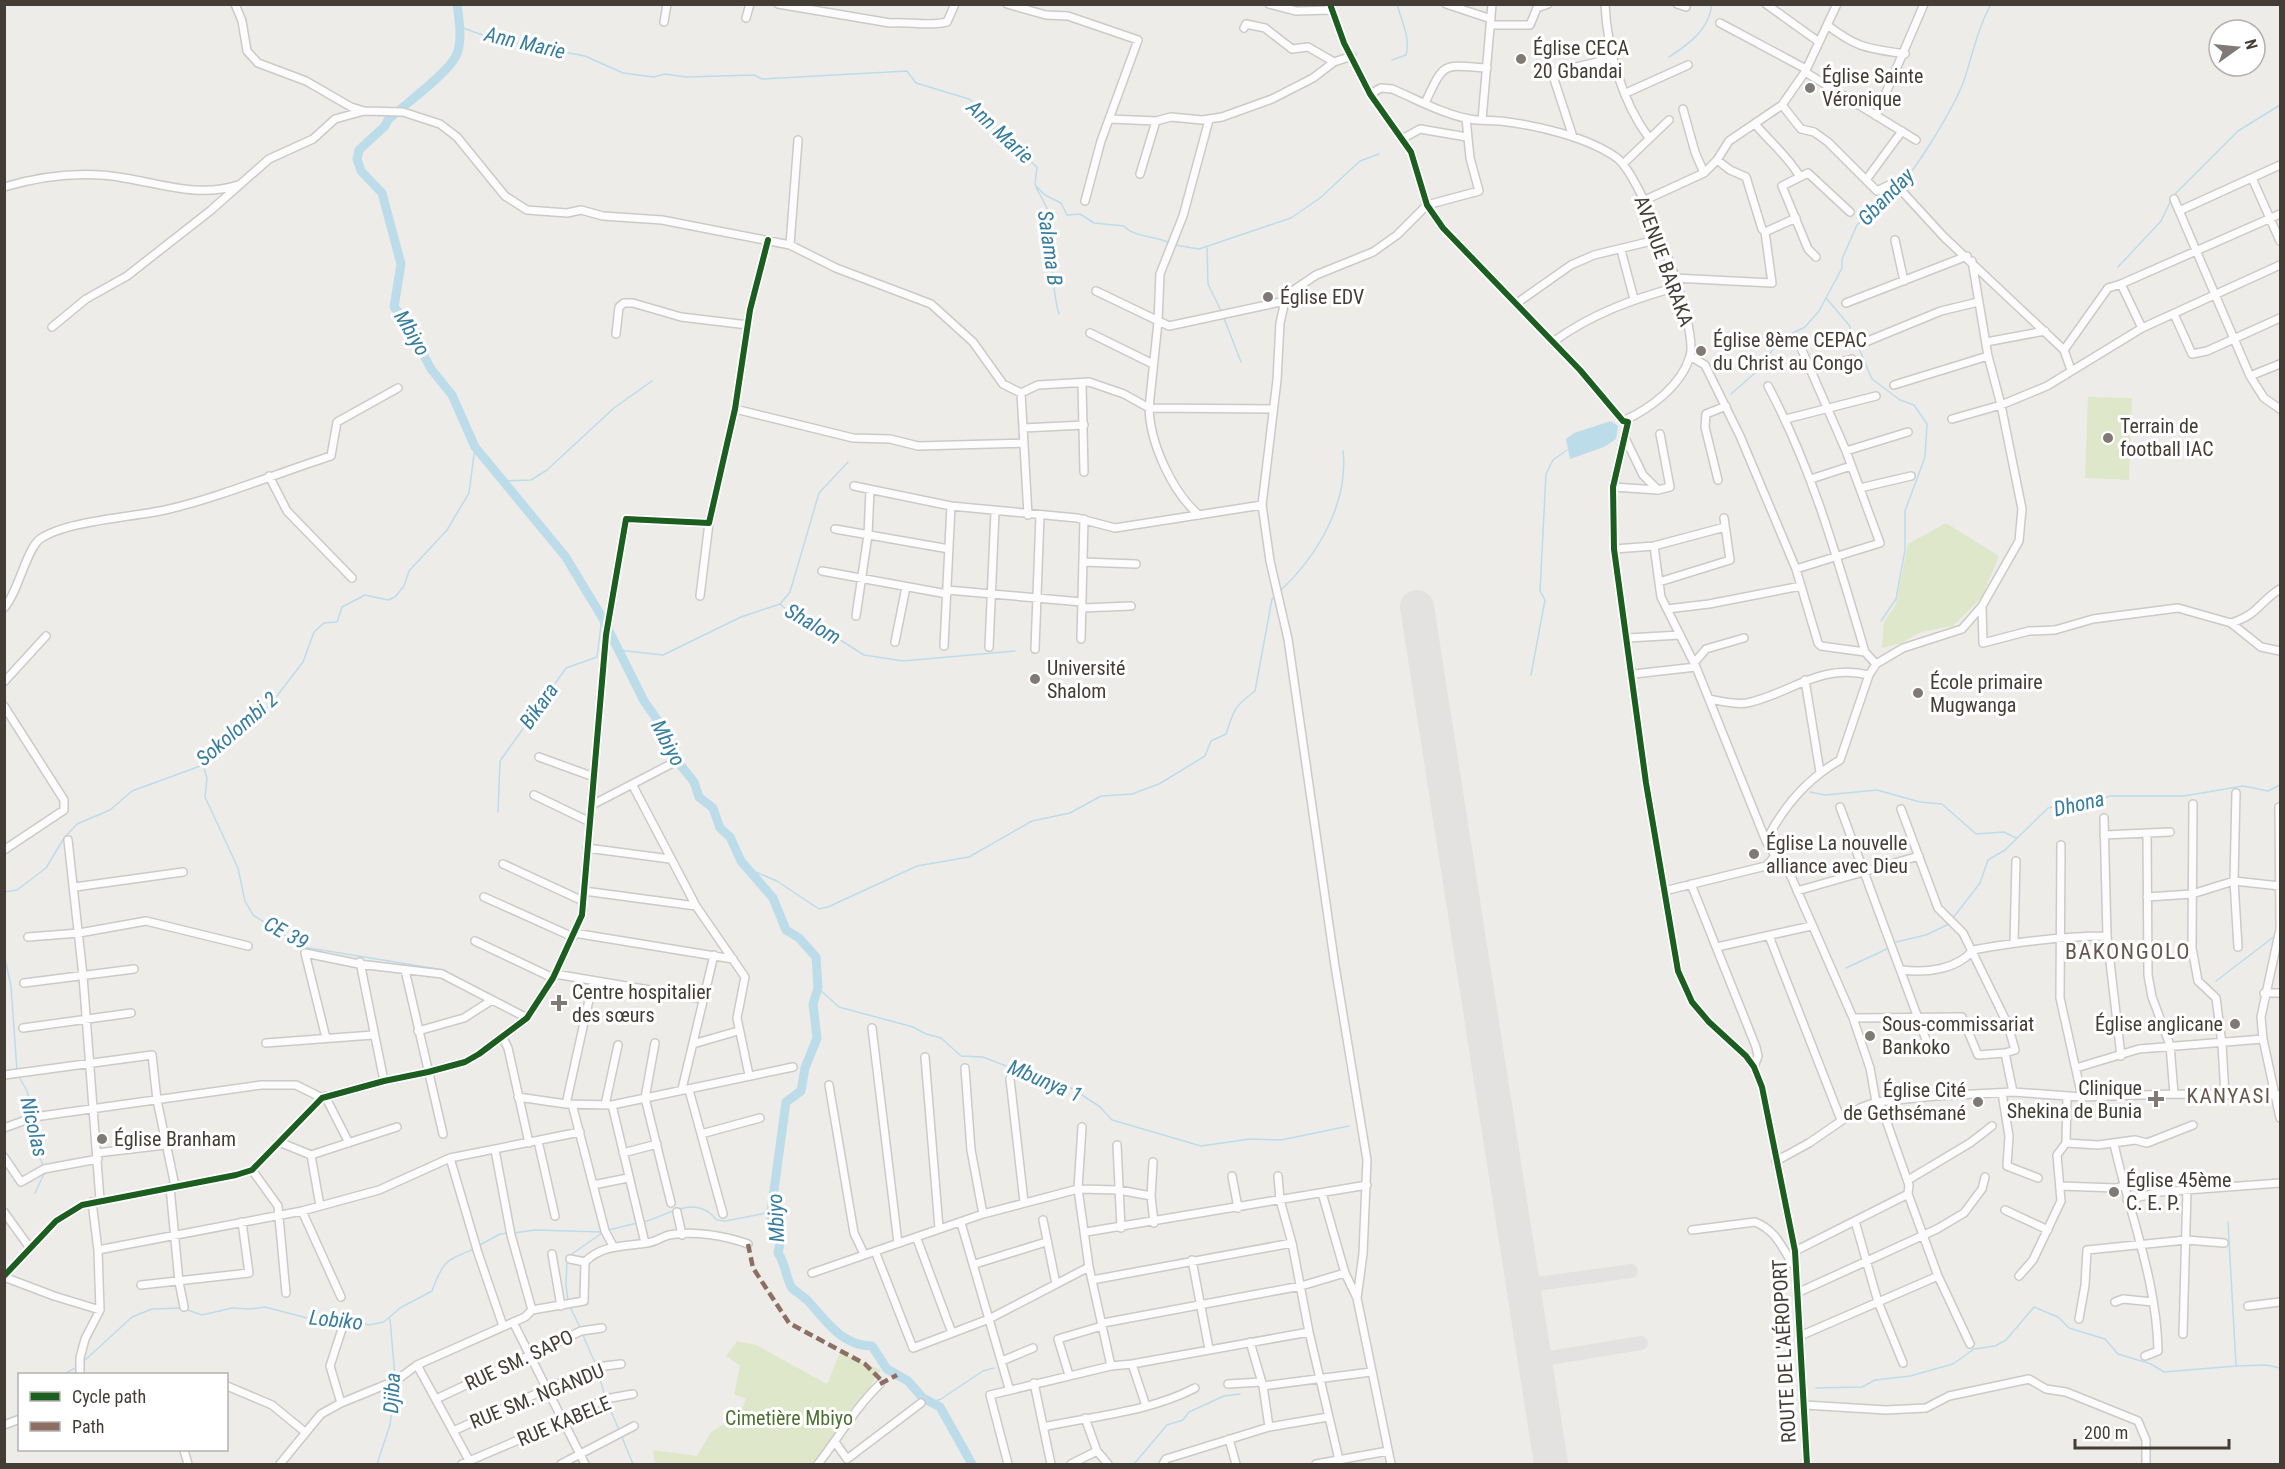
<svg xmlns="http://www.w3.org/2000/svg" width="2285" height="1469" font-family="'Roboto Condensed',sans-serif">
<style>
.green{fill:#dee7ca}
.water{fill:#bcdcea}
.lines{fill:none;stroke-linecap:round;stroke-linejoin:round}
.stream{stroke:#bcdcea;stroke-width:1.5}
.river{stroke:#bcdcea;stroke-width:9}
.taxiway{stroke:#e3e2e0;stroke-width:14}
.runway{stroke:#e3e2e0;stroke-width:34}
.minor-casing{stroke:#cccac6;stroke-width:10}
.minor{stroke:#fcfcfc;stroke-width:7}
.quiet{stroke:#8d6e63;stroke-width:4.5;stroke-dasharray:9 4.5;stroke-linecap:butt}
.cycleway-casing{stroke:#fff;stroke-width:10}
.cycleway{stroke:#1b5e20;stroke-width:6}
.poi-dot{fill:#7f7a75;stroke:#fff;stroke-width:2}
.labels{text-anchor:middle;stroke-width:6;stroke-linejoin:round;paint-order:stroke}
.poi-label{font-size:20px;fill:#433d36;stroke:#fff;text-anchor:start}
.street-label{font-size:20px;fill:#433d36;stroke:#fff}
.park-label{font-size:20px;fill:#4e702e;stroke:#fff}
.water-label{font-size:21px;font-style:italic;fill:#367d9f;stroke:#fff}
.neighbourhood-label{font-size:21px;letter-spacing:1.5px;fill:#65594e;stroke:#fff}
.quarter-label{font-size:22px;letter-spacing:1.5px;fill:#65594e;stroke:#fff}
</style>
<rect width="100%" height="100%" fill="#eeece9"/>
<path class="green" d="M2088 397 2132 398 2129 480 2085 478Z
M1946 523 1999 556 1982 597 1953 626 1921 632 1901 643 1882 648 1884 622 1896 604 1908 544Z
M737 1341 756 1345 827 1384 840 1353 881 1370 853 1412 836 1427 835 1440 811 1464H655L653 1450 697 1456 711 1432 739 1415 746 1399 734 1394 740 1366 726 1356Z"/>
<path class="water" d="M1611 421 1618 426 1616 439 1604 447 1570 459 1566 439 1574 433Z"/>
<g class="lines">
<path class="stream" d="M460 27 494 39 585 56 623 73 654 77 665 74 686 77 754 75 762 79 907 71 916 83 969 99 984 111 994 129 1037 167 1035 184
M1669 57C1689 44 1709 30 1712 4
M1392 60 1406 55C1411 38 1401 20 1397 4
M1035 185 1045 195 1061 203 1067 215 1080 214 1094 223 1124 226C1133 237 1155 236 1168 242
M1900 185C1918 167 1954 107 1963 83 1973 55 1976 32 1991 4
M1036 187 1047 208 1045 229 1055 252 1050 255C1054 275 1053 296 1059 314
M2173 196 2238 131 2280 105
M1175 245 1199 249 1291 218 1320 198 1360 161 1379 154
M1207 248 1208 284 1221 311
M2118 267 2161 221 2171 200
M1827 299 1849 325 1872 379 1900 400 1914 405 1927 424 1925 457 1905 511V550L1896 599 1881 621
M1224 318 1241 362
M1731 394 1755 373 1781 339 1805 327 1819 311 1842 268V259L1857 225 1897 188
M503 481 531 480 547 470 614 408 652 381
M1281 590C1317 556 1349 503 1343 451
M780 604 793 615 809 620 864 655 903 661 1015 651
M617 650 663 655 741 617 780 604 790 592 819 493 848 462
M1531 675 1545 600 1540 591 1546 474 1553 460 1567 450
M203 765 207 778 205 797 238 868 245 901 253 915 303 947 444 970
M1810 792 1825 795 1877 790 1920 802 1942 804 1976 834 2004 832 2016 838
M498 812 500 761 566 668 597 657 602 617
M751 870 777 881 819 909 828 907 917 866 969 857 1032 821 1070 813 1101 796 1132 794 1159 784 1205 756 1211 741 1226 734C1234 709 1234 707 1255 691L1272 599 1275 596
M4 892 17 890 46 868 64 838 77 824 110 810 132 791 203 765 220 746 230 741 270 705 303 662 314 632 324 623 337 622 342 607 365 595 388 600 395 597 404 586 409 571 447 530 469 493 475 447
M1953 918 1980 883 1988 860 2005 850 2048 808 2065 804 2094 802 2110 796H2184L2243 786 2268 791 2280 785
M1896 942 1926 935 1949 924
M4 954 11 986 17 1071
M1846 968 1889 948
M2216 981 2275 936
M818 988 839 1007 913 1027 926 1034 941 1038 961 1056 983 1057 1006 1066 1031 1070 1041 1082 1066 1085 1099 1106 1112 1120 1201 1146 1250 1139 1281 1140 1349 1126
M18 1075 27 1091 33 1115
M34 1120 37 1151 43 1165
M35 1193 45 1172
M644 1222C669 1215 695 1193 717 1220L726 1221 771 1212
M2228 1222 2236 1365
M609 1230 637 1223
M514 1233 535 1230 602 1232
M478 1246 500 1234 509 1233
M569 1256 602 1233
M567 1260 566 1285 568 1300
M570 1307 580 1327
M185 1309 202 1315 232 1308 250 1309 265 1307 311 1319 335 1322 349 1320 369 1325 384 1322 400 1308 432 1291C443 1261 445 1261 474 1249
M390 1319 395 1377
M583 1335 595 1363
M83 1362 132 1317 152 1309 181 1308
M598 1371 605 1397
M64 1374 77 1367
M1816 1388 1862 1387 1875 1380 1910 1376 1953 1364 1974 1349 1995 1346 2006 1340 2034 1307 2058 1317 2069 1328 2105 1339 2118 1354 2151 1364 2164 1372 2236 1366 2266 1365 2280 1368
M607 1402 619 1430
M933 1402 941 1399 983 1371 994 1368
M621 1435 633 1464
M377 1464 390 1425 395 1385
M1134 1464 1167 1425 1183 1420 1189 1412 1224 1396 1240 1394"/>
<path class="river" d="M457 4C459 20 463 41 456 56 447 74 404 105 388 120L385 126 359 150 357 159 361 171 382 193 401 264 394 307 406 321 431 369 452 395 475 447 565 556 602 617 644 701 668 735 678 762 694 782 699 797 713 808 720 828 730 837 741 861 773 898 786 930 799 938 816 957 818 988 813 1004 817 1038 805 1068 801 1091 786 1102 771 1212V1221L781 1239 778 1253C786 1264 785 1277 792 1288 796 1292 802 1295 807 1300 826 1320 841 1346 872 1346L887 1369 908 1381 923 1398 940 1407 972 1464"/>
<path class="taxiway" d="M1522 1276 1537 1284 1631 1271
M1525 1297 1537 1284
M1536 1369 1541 1362 1549 1358 1641 1343"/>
<path class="runway" d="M1417 607 1551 1464"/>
<g class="minor-casing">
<path id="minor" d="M235 4 242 21 247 51 258 63 306 81 351 107 364 111 403 112 440 124 457 137 505 196 527 210 567 213 581 210 603 216 662 220 790 245 836 268 931 304 973 342 1003 384 1021 393 1038 385 1089 382 1124 394 1149 408 1273 409
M778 4 890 23C909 21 928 27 947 22L955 4
M1007 4 1046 15 1068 16 1138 40 1101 141 1085 201
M1269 4 1296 11 1331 10
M1330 4 1344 43 1370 94 1411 152 1427 205 1443 228 1580 370 1623 421 1628 422 1613 487 1614 549 1646 783 1678 971 1692 1002 1709 1022 1746 1056 1754 1067 1762 1087 1795 1251 1807 1464
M1446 4 1491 19
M1605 4C1607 49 1622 102 1649 138
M1677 4 1686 7
M1766 4 1819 42
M746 18 750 4
M664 22 667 4
M1720 23 1806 69
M1490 25H1530L1537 8 1548 4
M1827 25C1859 49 1867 48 1905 54
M1244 28 1246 24 1265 28 1292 49 1308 47 1334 62 1352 56
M1805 72 1916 140
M1626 93 1688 65
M1370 94 1381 88 1392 89C1416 99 1443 114 1469 119 1479 121 1490 120 1500 121 1536 125 1588 137 1617 158 1642 177 1699 326 1690 356 1682 385 1650 409 1623 421
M1425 103C1445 61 1441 65 1487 68
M1782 105 1801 129 1814 132 1828 142 1877 191 1893 183 1899 188 1944 237 2064 350 2071 370
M1683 109 1695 152 1704 173
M1876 116 1924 4
M1110 119 1156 121 1171 117 1202 120 1222 117 1272 99 1313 78 1334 62
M1482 120 1492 4
M1756 125C1770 142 1789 157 1800 177L1782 186 1808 249 1816 257
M1573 137 1552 73 1613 58
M1402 139 1420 129 1467 137
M1623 164 1669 120
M1140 174 1156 121
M1800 177 1808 173 1850 212
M2252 178 2280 241
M1866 180 1902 131
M4 187C42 176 85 171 124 178 163 184 199 198 238 185
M2174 199 2250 376 2264 398 2280 409
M1645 200 1704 173 1717 160 1729 141 1782 105 1805 72 1837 4
M2179 211 2280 165
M1765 232 1796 218
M1895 240 1904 281
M790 245 798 140
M1621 250 1634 299
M1674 278 1772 283 1765 232 1762 229 1746 177 1730 170 1717 160
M2121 284 2280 214
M1096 291 1169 326 1285 301
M1517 303 1571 265 1594 255 1660 239
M1846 303 1967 256
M2174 314 2192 354 2207 351 2280 318
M52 327 86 299 127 276 210 211 269 159 313 139 335 119 364 111
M1090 333 1153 364
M616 334 619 307 624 303H633L681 317 748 325
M1553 342C1591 314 1633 299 1677 287
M1986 342 2045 331
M1863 343 1941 311 1978 302
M2064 350 2108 288 2121 284 2142 328
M1690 356 1705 365 1740 436 1796 569 1818 643 1821 646 1865 652
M1810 370 1852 359
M2250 376 2280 364
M1082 383 1084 472
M1894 385 1988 356
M1768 386C1813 470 1838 561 1865 652L1876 664
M1021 393 1028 515
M735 409 853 438 890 439 918 446 1024 443
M1786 419 1876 396
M1952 419 2001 405 2047 386 2142 328 2280 265
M1023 428 1084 425
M1625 438 1643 475 1658 490
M1846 451 1908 432
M269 476 287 511 352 578
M1811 479 1851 466
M1718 480 1705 427 1706 414 1726 406
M854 486 951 506 1077 518 1115 528 1262 505
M1613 487 1658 490 1670 487 1660 434
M1860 488 1911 476
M1199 515C1172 492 1150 443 1149 408L1158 322 1160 274 1183 216 1209 120
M835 529 949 549
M1654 546 1661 597 1696 667 1766 841 1775 856 1786 865 1853 1018 1870 1068 1876 1102
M1614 549 1654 546 1725 527
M1083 562 1136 564
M1796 569 1880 543 1846 451 1801 348
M822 571 947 594
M1659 582 1730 560 1724 518
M947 590 1082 602
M700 596 709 523
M1982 606 1983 643 2029 631 2055 630 2093 619 2178 608 2231 623 2261 647 2280 651
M4 608C17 595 27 548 40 539 65 521 133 517 165 510 218 498 278 473 331 456L337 422 398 388
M1082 608 1131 606
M1667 609 1709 604 1801 586
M856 616 868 535 870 490
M2231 623C2258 615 2259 602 2280 589
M1628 638 1680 635
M1081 639 1084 519
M895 642 906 587
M944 646 951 506
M989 647 995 511
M1035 649 1040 516
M1694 663 1706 649 1744 638
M1634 674 1696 667
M1805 680 1820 772
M4 682 46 636
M1709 699C1720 701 1736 705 1747 703 1790 694 1819 663 1869 675
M4 706 64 800V810L4 850
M539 757 594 777
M632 784 696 906 745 977 737 1018 749 1075
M2236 793 2234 881 2238 947
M534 795 590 822
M2193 804 2192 948 2198 981 2216 998 2222 1044 2225 1095
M592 805 671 764
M1840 807 1928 1045
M2279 807 2280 929 2261 1017 2263 1039 2280 1118
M1901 809 1938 908 1963 933 2008 1025 2015 1050 2005 1053 2013 1092
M2104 818 2107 936 2121 1056
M2147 833 2148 975 2152 997 2170 1045 2174 1094
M2104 835 2170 832
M68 840 83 976 100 1200
M1766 841C1783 807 1807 779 1840 760L1869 675 1876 664 1903 648 1962 629 1982 606 2019 541 2022 509 2001 405 1988 356 1972 261
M2061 845 2060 998 2082 1097
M587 848 670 859
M503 864 583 901
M1691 884 1756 1047 1758 1056 1754 1067
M75 887 183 872
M584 891 696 906
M1664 891 1766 866 1775 856
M1797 891 1919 856
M484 897 573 937
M2147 897 2192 894 2234 881 2280 886
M574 933 733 959
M1769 936 1841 1120
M28 937 79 933 146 921 248 946
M475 941 553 978
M2014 943 2016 861
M1717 947 1811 926
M360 962 384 1081
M405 970 443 1134
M1902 970C1925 973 1957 970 1973 950 2018 942 2061 936 2107 936
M555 974 703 999
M24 983 134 969
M2264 993H2280
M1853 1018 1962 1017 1978 1055 2005 1053
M23 1028 131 1013
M872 1028 898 1243
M418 1031 464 1018 492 1000
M326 1038 305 953 359 964 442 974 527 1018
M503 1038 508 1048 529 1143
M266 1043 373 1035
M655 1043 645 1098 671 1203
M693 1044 738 1031
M925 1057 939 1228
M965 1068 971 1150 983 1214
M2076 1068 2139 1049 2263 1039
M4 1075 152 1055 157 1100 175 1186
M1010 1079 1024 1202
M829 1085 854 1233 864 1254
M682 1089 714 955
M689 1090 723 1214
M2002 1093 2009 1136 2007 1166 2038 1178
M325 1096 349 1143
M518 1097 566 1104 612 1105 793 1067
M566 1104 593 982
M572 1104 605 1231 613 1246
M605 1105 618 1045
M612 1105 645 1243
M1082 1127 1078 1189 1089 1267 1111 1366
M4 1128 34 1117 261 1085H296L322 1098
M701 1134 760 1118
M538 1141 555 1216
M279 1142 311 1155 397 1127
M2066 1143 2098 1145 2135 1140 2147 1143 2193 1125
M2114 1144C2129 1212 2157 1281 2158 1351L2145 1356
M1117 1145 1121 1228
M495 1150 511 1235 532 1310
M97 1153 165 1145
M623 1153 657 1144
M311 1155 320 1206
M4 1157 21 1182 44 1169 98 1159
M450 1158 478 1253 503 1326
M1776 1161 1809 1143 1860 1108 1876 1102 1936 1096 2013 1092 2082 1097 2174 1094 2280 1095
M1153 1162 1151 1196 1154 1223
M252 1170 278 1206 286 1293
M1232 1176 1238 1208
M1278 1176 1280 1200 1292 1243 1309 1332 1340 1464
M1908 1180 1970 1143 1992 1126
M593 1185 628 1178
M2060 1186 2116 1188 2123 1186
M170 1187 179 1282 184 1307
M1322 1193 1345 1273 1357 1298 1391 1464
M1908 1194 1938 1276 1970 1344
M2127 1200 2160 1192 2280 1183
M2005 1210 2048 1230
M302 1211 341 1297
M4 1212 30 1248
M677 1212 682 1235
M1043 1220 1056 1284
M1855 1221 1878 1302 1903 1363
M961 1223 1009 1388
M1692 1230 1755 1222C1778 1231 1783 1251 1796 1269
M1086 1232 1367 1185
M917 1239 952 1333
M98 1250 302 1211 379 1190 450 1158 580 1132
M875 1251 913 1348 989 1319 1089 1267
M1795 1251 1908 1194 1909 1185 1880 1103
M552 1254 561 1306
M570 1259 585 1262
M1192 1260 1209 1349
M975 1264 1046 1242
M812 1273 983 1214 1078 1189 1119 1190 1151 1196
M4 1276 56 1221 82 1205 236 1175 252 1170 322 1098 384 1081 428 1072 465 1062 479 1054 527 1018 553 978 582 915 606 635 626 519 709 523 735 409 750 310 768 240
M2019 1276 2033 1260 2061 1201 2057 1155 2066 1143 2067 1096
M4 1277 54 1296 100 1310
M1092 1280 1292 1243
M141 1285 249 1273 242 1222
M1797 1293 1937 1229 1964 1213 1982 1189 1985 1177
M1357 1298 1363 1254 1367 1160 1335 966 1288 639 1270 561 1262 505 1277 380 1280 323 1285 301 1291 292 1316 275 1373 252 1397 235 1427 205 1479 191 1470 158 1466 118
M2115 1302 2123 1299 2153 1302
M2248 1306 2280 1302
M2079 1319 2085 1285 2087 1250 2186 1240 2224 1243
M513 1322 585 1464
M1103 1323 1301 1286 1345 1273
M2183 1334 2187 1190
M1800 1336 1938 1276
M1250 1342 1263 1386 1269 1427
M1002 1361 1033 1348
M1132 1364 1146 1406
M417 1365 471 1464
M80 1374V1358L85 1339 100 1310 98 1250 92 1202
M1069 1375 1058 1339 1102 1326
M1034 1383 1051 1464
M1228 1384 1261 1382
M227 1386 272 1405 305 1432
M1263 1386 1371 1372
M436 1399 581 1331 602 1328
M341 1403 330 1366 343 1326
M1805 1405 1886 1410 1926 1408 1949 1396 2029 1379 2046 1389 2066 1392 2138 1421 2146 1440V1464
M1085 1418 1097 1451 1108 1464
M4 1425 20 1419
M1043 1427C1093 1416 1149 1412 1195 1388
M453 1431 596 1367 621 1364
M1229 1439 1236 1464
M835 1442 847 1459 921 1403
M184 1450 188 1464
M280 1464 321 1414 341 1403 397 1380 417 1365 525 1317 532 1310 584 1301 585 1262C601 1245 626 1246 647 1243 655 1242 662 1237 669 1235 693 1230 726 1236 748 1244
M462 1464 563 1421 605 1399 633 1394
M561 1464 634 1426
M818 1464C839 1437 855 1408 880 1384
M1008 1464 990 1395 1111 1366 1132 1364 1309 1332
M1071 1464 1097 1451
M1163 1464 1166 1459 1269 1427 1328 1417
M1316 1464 1388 1451"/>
</g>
<use href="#minor" class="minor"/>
<path class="quiet" d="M748 1244 753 1268 789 1323 865 1364 883 1382
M880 1384 897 1375"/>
<g class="cycleway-casing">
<path id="cycleway" d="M1330 4 1344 43 1370 94 1411 152 1427 205 1443 228 1580 370 1623 421 1628 422 1613 487 1614 549 1646 783 1678 971 1692 1002 1709 1022 1746 1056 1754 1067 1762 1087 1795 1251 1807 1464
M4 1276 56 1221 82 1205 236 1175 252 1170 322 1098 384 1081 428 1072 465 1062 479 1054 527 1018 553 978 582 915 606 635 626 519 709 523 735 409 750 310 768 240"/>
</g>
<use href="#cycleway" class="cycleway"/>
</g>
<g class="poi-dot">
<circle cx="1521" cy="59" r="6"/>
<circle cx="1810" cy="88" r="6"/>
<circle cx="1268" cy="297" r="6"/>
<circle cx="1701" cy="351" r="6"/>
<circle cx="2108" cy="438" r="6"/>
<circle cx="1035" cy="679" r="6"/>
<circle cx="1918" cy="693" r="6"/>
<circle cx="1754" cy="854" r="6"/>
<path d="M556 994h6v6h6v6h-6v6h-6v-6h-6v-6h6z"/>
<circle cx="2235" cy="1024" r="6"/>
<circle cx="1870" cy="1036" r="6"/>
<path d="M2153 1090h6v6h6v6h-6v6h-6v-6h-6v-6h6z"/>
<circle cx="1978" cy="1102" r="6"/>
<circle cx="102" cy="1139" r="6"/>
<circle cx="2114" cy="1192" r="6"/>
</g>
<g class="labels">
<g class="poi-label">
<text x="1533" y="55">Église CECA<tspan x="1533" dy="23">20 Gbandai</tspan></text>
<text x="1822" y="83">Église Sainte<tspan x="1822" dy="23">Véronique</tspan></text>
<text x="1280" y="304">Église EDV</text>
<text x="1713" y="347">Église 8ème CEPAC<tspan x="1713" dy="23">du Christ au Congo</tspan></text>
<text x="2120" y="433">Terrain de<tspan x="2120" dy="23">football IAC</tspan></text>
<text x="1047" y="675">Université<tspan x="1047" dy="23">Shalom</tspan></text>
<text x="1930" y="689">École primaire<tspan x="1930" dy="23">Mugwanga</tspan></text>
<text x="1766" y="850">Église La nouvelle<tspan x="1766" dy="23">alliance avec Dieu</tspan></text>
<text x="572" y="999">Centre hospitalier<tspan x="572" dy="23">des sœurs</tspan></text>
<text x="1882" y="1031">Sous-commissariat<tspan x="1882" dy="23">Bankoko</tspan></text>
<text x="2223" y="1031" text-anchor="end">Église anglicane</text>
<text x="2142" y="1095" text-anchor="end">Clinique<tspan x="2142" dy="23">Shekina de Bunia</tspan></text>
<text x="1966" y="1097" text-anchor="end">Église Cité<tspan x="1966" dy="23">de Gethsémané</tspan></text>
<text x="114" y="1146">Église Branham</text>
<text x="2126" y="1187">Église 45ème<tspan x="2126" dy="23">C. E. P.</tspan></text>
</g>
<g class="street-label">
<text transform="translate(1664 261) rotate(70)" y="7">AVENUE BARAKA</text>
<text transform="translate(1784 1351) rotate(-93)" y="7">ROUTE DE L'AÉROPORT</text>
<text transform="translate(519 1360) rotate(-25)" y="7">RUE SM. SAPO</text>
<text transform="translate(537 1396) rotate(-22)" y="7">RUE SM. NGANDU</text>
<text transform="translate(564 1421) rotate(-23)" y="7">RUE KABELE</text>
</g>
<g class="park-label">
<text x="789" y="1425">Cimetière Mbiyo</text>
</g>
<g class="water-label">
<text transform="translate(525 43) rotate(13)" y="7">Ann Marie</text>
<text transform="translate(1000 132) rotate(43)" y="7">Ann Marie</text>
<text transform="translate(1886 197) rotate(-46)" y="7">Gbanday</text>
<text transform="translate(1050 248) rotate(82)" y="7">Salama B</text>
<text transform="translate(412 333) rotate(59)" y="7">Mbiyo</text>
<text transform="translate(813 624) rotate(30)" y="7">Shalom</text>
<text transform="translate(539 706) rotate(-55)" y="7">Bikara</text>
<text transform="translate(237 729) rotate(-41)" y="7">Sokolombi 2</text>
<text transform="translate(668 743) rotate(62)" y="7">Mbiyo</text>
<text transform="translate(2079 804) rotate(-13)" y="7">Dhona</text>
<text transform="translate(286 933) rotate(28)" y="7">CE 39</text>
<text transform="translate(1045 1081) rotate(23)" y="7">Mbunya 1</text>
<text transform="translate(34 1127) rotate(77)" y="7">Nicolas</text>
<text transform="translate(776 1218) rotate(-93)" y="7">Mbiyo</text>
<text transform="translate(336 1320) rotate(6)" y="7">Lobiko</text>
<text transform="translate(392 1393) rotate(-87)" y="7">Djiba</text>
</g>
<g class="neighbourhood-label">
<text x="2229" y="1103">KANYASI</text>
</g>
<g class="quarter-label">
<text x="2128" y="959">BAKONGOLO</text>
</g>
</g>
<rect width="2285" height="1469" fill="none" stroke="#433d36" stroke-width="12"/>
<rect x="18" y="1373" width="210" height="78" fill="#ffffff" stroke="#b4b1af" stroke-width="1.5"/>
<rect x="30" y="1392" width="30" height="9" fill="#1b5e20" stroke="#b4b1af" stroke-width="1.5"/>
<text x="72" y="1403" font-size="18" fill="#433d36">Cycle path</text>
<rect x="30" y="1422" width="30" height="9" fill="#8d6e63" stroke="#b4b1af" stroke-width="1.5"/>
<text x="72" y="1433" font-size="18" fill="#433d36">Path</text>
<g transform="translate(2237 48) rotate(75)"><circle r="28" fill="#ffffff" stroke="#b4b1af" stroke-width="1.5"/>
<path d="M0-4.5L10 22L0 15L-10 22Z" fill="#7f7a75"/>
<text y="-9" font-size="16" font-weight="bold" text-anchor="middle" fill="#433d36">N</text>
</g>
<path d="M2075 1439v9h154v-9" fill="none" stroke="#433d36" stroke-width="3"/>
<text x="2084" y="1439" font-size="18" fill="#433d36" stroke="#ffffff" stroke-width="4.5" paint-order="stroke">200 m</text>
</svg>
